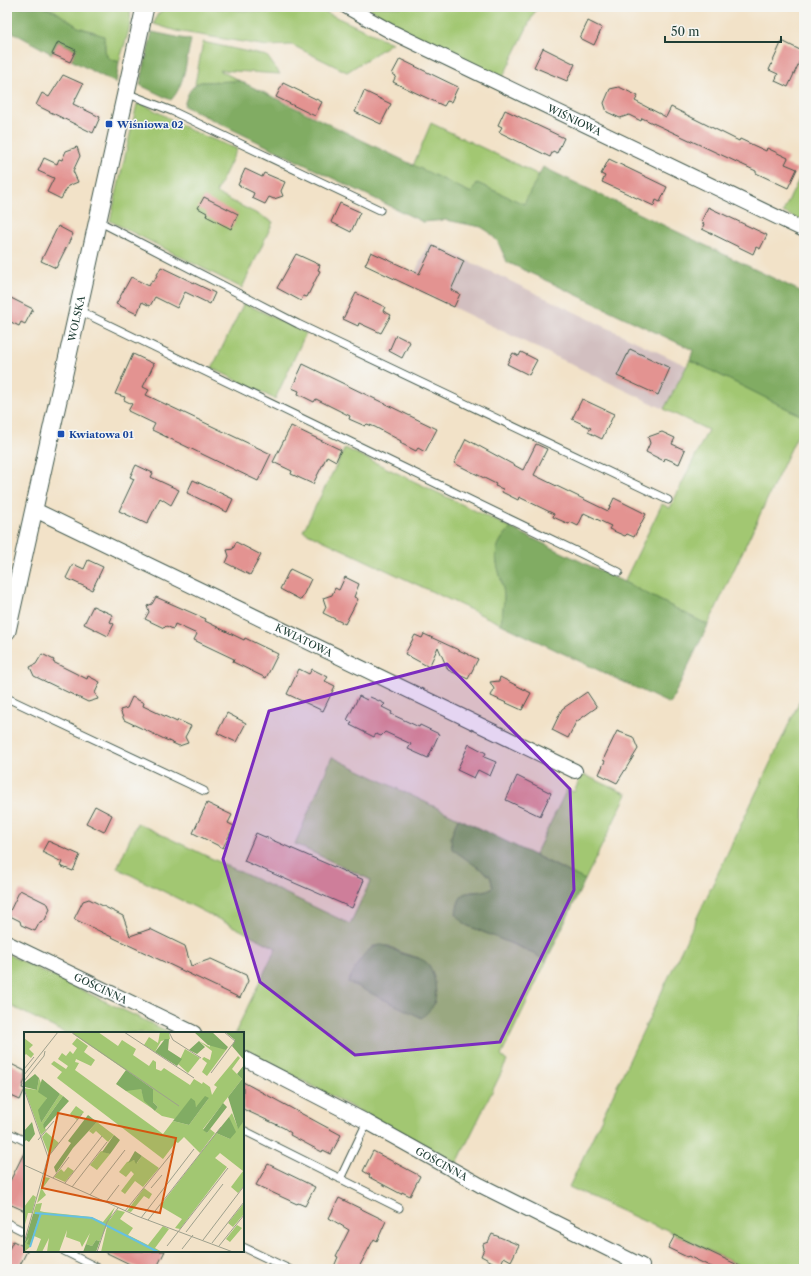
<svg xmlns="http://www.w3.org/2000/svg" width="811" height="1276" font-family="'Libre Caslon Text',serif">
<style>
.industrial{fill:#d2bfc0}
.green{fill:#a2c772;stroke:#608253;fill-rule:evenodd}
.forest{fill:#81ac64;stroke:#50744c}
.building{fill:#e39391}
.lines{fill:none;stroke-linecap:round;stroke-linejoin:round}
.service-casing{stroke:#3f564a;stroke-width:9}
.minor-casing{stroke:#3f564a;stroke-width:16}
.tertiary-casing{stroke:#3f564a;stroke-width:19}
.service{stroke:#fff;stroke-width:7}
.minor{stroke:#fff;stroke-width:14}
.tertiary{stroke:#fff;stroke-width:17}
.marked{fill:#7b2cbf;fill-opacity:0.2;stroke:#7b2cbf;stroke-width:3;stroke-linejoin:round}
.transit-dot{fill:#1a4fb4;stroke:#f6f6f2;stroke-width:1.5}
.labels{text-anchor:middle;stroke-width:3;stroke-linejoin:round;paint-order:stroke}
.street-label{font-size:10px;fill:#1f3d34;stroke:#f6f6f2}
.transit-label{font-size:10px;font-weight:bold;fill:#164399;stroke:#f6f6f2;text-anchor:start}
.inset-river{fill:none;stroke:#66c0e3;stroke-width:2}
.inset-road{fill:none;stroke:#9ea08d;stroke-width:1}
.view{fill:#d45610;fill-opacity:0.15;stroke:#d45610;stroke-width:2}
.inset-edge{fill:none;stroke:#1f3d34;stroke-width:2}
</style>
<rect width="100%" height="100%" fill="#f6f6f2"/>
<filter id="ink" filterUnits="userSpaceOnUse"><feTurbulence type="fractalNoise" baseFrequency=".025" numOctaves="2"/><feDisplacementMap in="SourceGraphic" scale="8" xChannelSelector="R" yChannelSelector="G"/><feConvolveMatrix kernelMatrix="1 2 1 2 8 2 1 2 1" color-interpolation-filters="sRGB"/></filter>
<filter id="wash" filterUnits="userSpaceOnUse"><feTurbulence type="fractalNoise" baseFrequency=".012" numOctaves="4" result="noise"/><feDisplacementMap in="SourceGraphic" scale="16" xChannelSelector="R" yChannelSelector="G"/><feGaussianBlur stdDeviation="0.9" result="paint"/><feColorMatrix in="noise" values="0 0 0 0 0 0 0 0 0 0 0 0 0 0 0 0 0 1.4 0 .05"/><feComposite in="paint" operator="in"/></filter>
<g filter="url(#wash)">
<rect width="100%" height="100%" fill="#f2e2c8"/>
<path class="industrial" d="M429 242 687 366 664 409 409 286Z"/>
<path class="green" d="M42 7H130C133 27 124 44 119 62L108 58 105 51V43L95 32 78 27 55 11Z
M166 7H202L277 13 321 10 392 43 347 72 292 45 267 46 176 31 154 24 157 15Z
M367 7H537L502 79 409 33Z
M203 42 267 56 280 74 219 70 240 81 201 82 195 84Z
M137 104 145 105 192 131 237 149 216 193 273 222 242 288 110 221Z
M431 123 539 175 524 204 477 183 472 193 413 166Z
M804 169V222L783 212Z
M244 303 306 333 275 399 212 368Z
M690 360 804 417V421L708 625 624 582 662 504 670 508 708 430 664 409Z
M345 448 511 528C484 554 502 567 504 596 504 605 502 615 501 624L303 531Z
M804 692V1269H746L663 1228H659L569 1187Z
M332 757 458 818 451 837 477 866 490 876 493 887 487 891 471 892 466 925 534 953 546 962 501 1056 507 1061 457 1163 243 1049V1033H235L276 948 117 868 137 823 350 924 371 880 295 844ZM373 946H389L402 953 419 958 348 982 362 958Z
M582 774 627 794 585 880 535 855 567 789 574 792Z
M7 954 171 1033H65L7 1004Z"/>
<path class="forest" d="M7 7H42L55 11 78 27 104 36 105 51 108 58 119 62 116 83 71 60 76 50 58 42 52 54 7 29Z
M152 32 191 40C186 59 185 86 171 100L140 85Z
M240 81 471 193 477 183 524 204 543 167 804 293V417L690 360 693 350 507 262 498 242 489 232 481 227 446 220 423 222 184 106C187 95 190 86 201 82Z
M511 528 624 582 708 625 670 704 501 624C502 615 504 605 504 596 502 567 484 554 511 528Z
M458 818 585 880 546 962 534 953 466 925 456 914C460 881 474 899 493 887L490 876 452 849 451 837Z
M381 945C390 946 395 951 403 954 411 957 419 957 426 962 435 969 438 994 434 1004 432 1009 425 1014 422 1018L348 982C356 968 363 947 381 945Z"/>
<g id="blocks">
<path class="building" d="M588 21 602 28 594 45 580 38Z
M782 41 804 52 788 87 775 81 778 74 769 70Z
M58 42 76 50 70 62 52 54Z
M543 48 575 64 567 81 534 67Z
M400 59 458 87 451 102 447 101 444 106 393 82 396 76 392 74Z
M63 75 83 84 73 104 100 117 93 133 36 105 42 93 49 97Z
M283 83 322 102 315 116 276 97Z
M619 87 638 96 635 101 666 117 671 107 739 141 740 139 766 151 767 148 788 158 785 164 797 169 788 188 756 173V171L642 118 641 121 629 115 620 118 607 112 604 103 610 89Z
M364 91 391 104 381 124 355 112Z
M505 110 564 138 557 153 553 151 550 157 499 132 502 127 498 125Z
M77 147 80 156 73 171 78 182 68 186 61 199 47 192 54 178 38 171 44 158 57 164 59 159 62 160 66 151Z
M609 159 667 187 660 202 656 200 654 206 602 182 605 176 601 174Z
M245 169 262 177 264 173 285 182 281 191 283 196 274 199 269 197 265 204 252 198 254 193 238 185Z
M204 197 238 214 231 229 206 216 207 213 198 208Z
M340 203 360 212 351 232 331 222Z
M708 207 767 235 760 249 756 247 753 254 702 229 704 224 701 222Z
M58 226 73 234 56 268 41 261Z
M433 246 464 261 451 290 460 294 454 307 365 265 371 252 419 274Z
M296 254 320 265 318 270 320 271 307 297 303 296 301 301 277 288Z
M161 267 215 293 210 304 185 292 177 308 155 297 150 306 142 302 137 314 116 304 131 277 149 286 152 280 154 281Z
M356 293 385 307 383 311 391 315 381 333 359 323 358 326 343 319Z
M7 296 33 309 25 324 21 322 19 326 7 320Z
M396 335 410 342 402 358 389 351Z
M630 349 670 368 658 395 617 376Z
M521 352 537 360 529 375 507 364 513 353 519 356Z
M133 354 154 364 143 387 149 390 146 395 271 454 258 481 152 430 155 424 128 411 132 404 124 400 125 397 115 394Z
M303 364 437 429 425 452 418 448 416 451 400 443 401 441 375 427 367 424 365 426 349 419 350 416 316 399 314 402 298 394 299 391 292 388Z
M582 399 614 414 602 439 588 432 591 428 572 419Z
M291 426 341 450 336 461 327 456 313 484 291 474 292 471 273 462Z
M662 432 675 438 672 444 685 450 679 464 665 458 664 461 646 452 650 443 648 437Z
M466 439 523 470 536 444 547 449 534 475 608 511 614 498 646 514 634 537 627 534 625 536 609 529 611 526 584 513 578 526 570 522 569 524 553 517 554 514 546 510 519 497 518 500 502 492 503 489 495 486 496 484 454 463Z
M136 465 153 473 151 477 179 490 171 505 160 498 147 524 119 511 134 479 130 477Z
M193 480 233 499 227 512 187 493Z
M236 542 261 555 250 575 226 563 229 556 227 550 233 549Z
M88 560 103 567 92 590 66 578 73 564 84 569Z
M290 569 311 579 301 600 280 589Z
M345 577 359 584 354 597 358 599 345 624 323 613 326 607 323 598 332 595 335 588 339 590Z
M156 597 206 619 205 621 244 640 245 638 278 654 266 678 233 662 234 659 194 640 197 634 175 624 173 629 166 626 164 628 145 619 149 612 147 606 152 604Z
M93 606 113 615 110 622 114 624 108 636 84 624Z
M424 634 478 659 468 679 448 670 438 647 429 667 405 654 415 635 422 638Z
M42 654 54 660 53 662 87 679 88 676 100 682 95 693 98 699 88 702 34 676 30 667 36 664Z
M299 669 309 674 312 669 328 677 325 681 335 686 323 711 287 694Z
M500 677 531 693 522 710 491 696 494 689 490 682 499 681Z
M587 692 597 707 576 722 568 738 552 730 562 709Z
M359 696 367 700 370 697 377 700 385 704 382 707 392 712 391 714 419 727 420 725 439 734 428 758 408 749 411 744 385 732 381 736 376 734 374 737 350 725 352 722 347 720Z
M132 697 144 703 143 706 177 722 178 720 191 726 185 737 188 743 179 746 124 720 120 710 127 708Z
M227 713 246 723 236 742 217 733Z
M617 731 633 737 638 749 617 783 599 774 605 761 603 760Z
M469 744 486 753 484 757 496 762 490 776 478 770 474 778 457 770Z
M517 776 551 793 540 816 506 800Z
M207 803 232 815 228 823 234 826 223 848 193 833Z
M95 806 112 815 104 832 86 823Z
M256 833 364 880 352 908 244 861Z
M48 841 80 855 73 871 60 866 62 862 42 852Z
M20 890 48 904 50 909 45 920 40 922 35 931 21 925 20 921 8 915Z
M89 899 123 916 130 936 150 929 185 946 191 966 211 959 246 975 248 981 240 998 74 919 83 901Z
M7 1062 25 1071V1080L22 1088 25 1089 20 1100 7 1094Z
M243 1082 341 1135 331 1154 323 1150 322 1152 290 1135 291 1133 284 1128 243 1109Z
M25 1151V1211L7 1203V1180L10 1181Z
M373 1151 420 1176 410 1196 402 1192 401 1194 369 1177 370 1175 363 1171Z
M268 1164 315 1187 305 1206 298 1203 297 1204 256 1185Z
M339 1198 386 1221 377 1241 374 1239 358 1269H333L338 1257 336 1256 349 1230 329 1218Z
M492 1234 519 1245 511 1261 504 1257 500 1266 481 1256 484 1249 483 1244 488 1242Z
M675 1235 746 1269H716L688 1256 687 1257 668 1248Z
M13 1241 25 1247V1251H27L18 1269H7V1253Z
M103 1251H165L156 1269H140Z"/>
</g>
</g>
<g filter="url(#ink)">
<use href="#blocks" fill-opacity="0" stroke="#3f564a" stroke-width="1"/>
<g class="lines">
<g class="service-casing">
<path id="service" d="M126 93 172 111 380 210
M98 221 298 324 668 500
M78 310 619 572
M7 698 204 791
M243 1130 399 1208
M7 1132 25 1141
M340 1179 367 1122
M7 1223 25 1232
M243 1247 289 1269
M64 1251 100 1269"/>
</g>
<g class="minor-casing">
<g id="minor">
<path id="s1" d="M347 7 390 31 804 230"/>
<path id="s2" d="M33 509 575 771"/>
<path id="s3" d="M7 943 194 1033"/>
<path id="s4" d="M243 1058 367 1122 480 1185 642 1266"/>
</g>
</g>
<g class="tertiary-casing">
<g id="tertiary">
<path id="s5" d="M7 631 145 7"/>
</g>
</g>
<use href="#service" class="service"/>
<use href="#minor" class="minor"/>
<use href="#tertiary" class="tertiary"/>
</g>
</g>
<path class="marked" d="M447 664 570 789 574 890 500 1042 355 1055 260 982 223 859 269 711Z"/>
<g class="transit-dot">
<rect x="105" y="120" width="8" height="8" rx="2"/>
<rect x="57" y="430" width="8" height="8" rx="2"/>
</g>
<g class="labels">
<g class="street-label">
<text dy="4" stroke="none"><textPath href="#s1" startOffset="254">WIŚNIOWA</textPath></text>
<text dy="4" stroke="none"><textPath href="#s5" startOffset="320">WOLSKA</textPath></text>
<text dy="4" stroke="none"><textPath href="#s2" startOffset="301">KWIATOWA</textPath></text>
<text dy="4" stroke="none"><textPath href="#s3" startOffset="104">GOŚCINNA</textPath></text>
<text dy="4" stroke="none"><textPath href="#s4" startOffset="225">GOŚCINNA</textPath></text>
</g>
<g class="transit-label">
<text x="117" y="128">Wiśniowa 02</text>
<text x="69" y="438">Kwiatowa 01</text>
</g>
</g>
<g transform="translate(24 1032)">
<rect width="220" height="220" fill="#f2e2c8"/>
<path d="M51 0H74L94 14 98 8 112 17 109 23 125 34 129 28 132 30V37L137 39 140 36 166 53 170 47 178 52 179 50 186 55 188 63 193 55 190 53 214 24 216 26 208 37 218 47 179 97 183 101 186 97 191 101 176 121 160 105 154 111 152 110 139 127 33 46 38 40 27 32 30 29 42 37 44 34 34 27 38 21 42 24 46 19 49 22 53 16 48 12 53 6 64 14 60 20 71 28 67 34 52 27 51 30 55 31 51 38 139 102 149 89 165 93 185 66 172 75 167 67 151 87 138 84 131 79 134 75 129 70V57L49 2ZM136 0H145L146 7 137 9 131 20 120 13 125 5 134 11ZM0 6 9 13 5 17 10 22 7 26 2 22 0 24ZM175 9 186 15V13L193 14 202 18 183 44 178 40 183 31 178 27 180 25 186 28 188 19ZM161 17 176 26 164 41 154 32ZM15 46 23 66 15 79 17 91 36 62 39 64 19 92 22 98 17 103 0 56 13 58ZM104 57H117L121 69 129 77 102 59ZM52 74 60 80 53 88 46 82ZM208 81 214 96 220 89V154L214 161 207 155 219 139 196 121 191 126 203 135 156 197 151 196 158 187 136 174 192 101 206 107 205 85ZM73 90 90 103 84 110 72 99 69 102 65 99ZM22 100 35 111 25 123 18 105ZM77 119 86 122 73 138 66 133ZM118 124 135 136 119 155 111 149 101 162 97 159 110 142 107 139 102 145 95 140 103 130 110 128 113 131ZM44 135 50 139 41 150 30 145 37 137 40 140ZM20 145 26 146 18 157 22 163 13 171ZM120 156 128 162 125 167 120 164 107 180 103 179ZM9 163 12 165 8 181H4L0 196V175ZM18 171 16 179 20 180 67 185 79 190 91 175 76 209 72 208 68 214 62 212 66 201 58 215 56 210 42 205 43 198 35 220H23L25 206 18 220H12L17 207 10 204 6 215 0 220V213L5 206V213L15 182H9L12 172ZM220 171V182L209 195 204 191ZM93 178 101 180 96 187 109 196 104 203 124 213 139 194 145 197 131 216 138 220H77L84 190ZM213 193 218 196 206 210 202 207Z" fill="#a2c772"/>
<path d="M170 0H188L204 15 202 18 184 13ZM201 0H220V28L208 14 211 8ZM141 7H145L144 18 158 27 153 34 131 20ZM175 9 181 15 173 22 165 18ZM220 33V89L214 97 204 65 218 47 213 42ZM102 38 129 57V70L134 75 131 79 120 69 117 57 102 59 92 52ZM11 42 15 46 13 58 1 55 0 51ZM18 47 36 62 17 91 14 78 23 66 14 60ZM39 64 45 69 20 97 19 92ZM181 64 185 66 165 93 149 89 167 66 171 69 172 75ZM199 71 203 75 183 101 179 98ZM64 83 73 90 49 116 32 141 30 135 47 111 44 109ZM205 85 212 100 206 107 192 101ZM8 90 11 102 5 110 2 108 0 111V99ZM90 103 96 108 86 122 78 120ZM111 119 118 124 112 132 110 128 104 131ZM9 182H16L6 213 3 212 5 206 0 213ZM72 208 76 209 72 220H59L62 212 68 214Z" fill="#81ac64"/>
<path class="inset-river" d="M11 181 68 186 134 220M6 215 17 181"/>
<path class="inset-road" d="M47 0 155 74M100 0 170 46M145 0 149 8 177 26M0 37 10 25M187 41 211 9 200 0M0 43 34 0M0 49 20 24 21 19M0 57 24 125 0 211M14 108 30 89M24 125 58 82M0 133 113 184 209 220M29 146 45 125M41 151 78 104M48 155 83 110M127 156 138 143M66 163 101 118M82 170 95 153M101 179 148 121M117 186 170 117M124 188 197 95M162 200 199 152M179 208 220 154M188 211 220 170M143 214 204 136M195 214 220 183M158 217 169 203M73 220 83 190 94 176"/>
<path class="view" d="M34 81 152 106 136 181 18 156Z"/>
<rect width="220" height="220" class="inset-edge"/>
</g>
<rect width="811" height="1276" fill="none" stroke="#f6f6f2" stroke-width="24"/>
<path d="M665 36v6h116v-6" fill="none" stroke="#1f3d34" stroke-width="2"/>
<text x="671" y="36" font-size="12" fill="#1f3d34" stroke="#f6f6f2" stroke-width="3" paint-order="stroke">50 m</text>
</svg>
